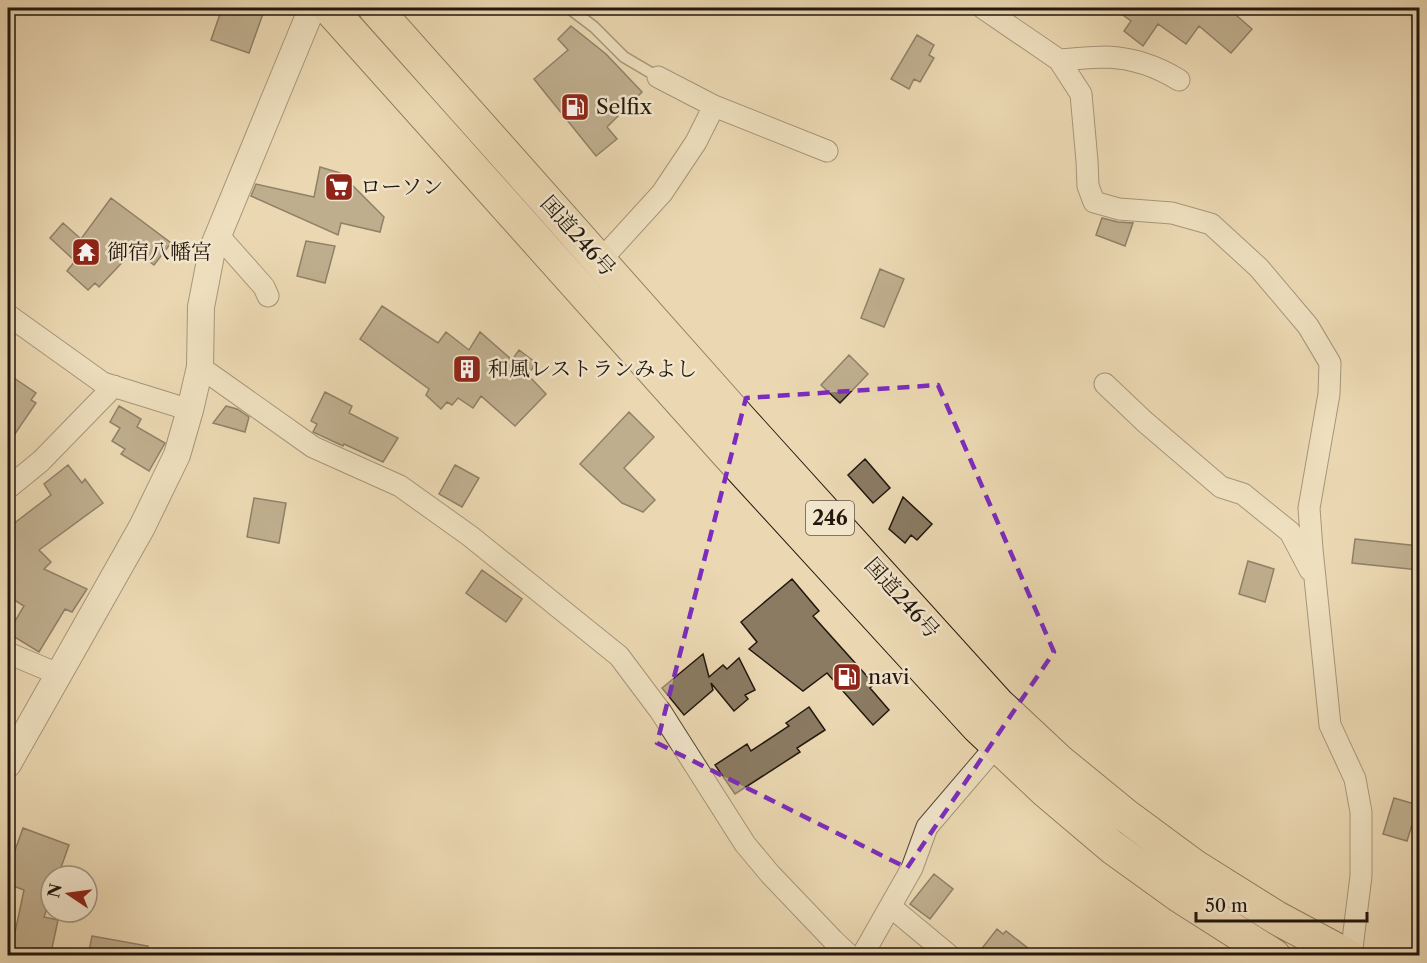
<svg xmlns="http://www.w3.org/2000/svg" width="1427" height="963" font-family="'Libre Caslon Text','Noto Serif JP',serif">
<style>
.water{fill:#a7967a;stroke:#72634f;stroke-width:1.5}
.building{fill:#8b7b63;stroke:#22170e;stroke-width:1.5}
.lines{fill:none;stroke-linecap:round;stroke-linejoin:round}
.service-casing{stroke:#544737;stroke-width:13}
.minor-casing{stroke:#544737;stroke-width:23}
.tertiary-casing{stroke:#544737;stroke-width:28}
.trunk-casing{stroke:#22170e;stroke-width:35}
.service{stroke:#f2e6cd;stroke-width:10}
.minor{stroke:#f2e6cd;stroke-width:21}
.tertiary{stroke:#f2e6cd;stroke-width:26}
.trunk{stroke:#ebd8b2;stroke-width:33}
.marked{fill:none;stroke:#7b2cbf;stroke-width:4.5;stroke-dasharray:12 8;stroke-linejoin:round}
.labels{text-anchor:middle;stroke-width:5;stroke-linejoin:round;paint-order:stroke}
.shield{fill:#f2e6cd;stroke:#605547;stroke-width:1.5}
.shield-label{font-size:20px;font-weight:bold;fill:#22170e}
.poi-label{font-size:21px;fill:#22170e;stroke:#f2e6cd;text-anchor:start}
.street-label{font-size:21px;fill:#22170e;stroke:#f2e6cd}
</style>
<rect width="100%" height="100%" fill="#ebd8b2"/>
<filter id="stains"><feTurbulence type="fractalNoise" baseFrequency=".00333" numOctaves="4"/><feColorMatrix values="0 0 0 0 .2 0 0 0 0 .09 0 0 0 0 .02 0 0 0 .5 -.17"/></filter>
<radialGradient id="worn" r=".72"><stop offset=".6" stop-color="#630" stop-opacity="0"/><stop offset="1" stop-color="#630" stop-opacity=".3"/></radialGradient>
<path class="water" d="M1411 8H1419V139L1417 129Z"/>
<path class="building" d="M222 8H265L249 53 211 40Z
M1113 8H1228L1252 29 1231 53 1199 26 1186 44 1158 24 1143 46 1124 31 1131 21Z
M571 26 606 54 642 92 607 127 617 139 596 156 534 79 568 50 558 39Z
M917 35 934 45 929 55 934 58 920 82 914 79 909 89 891 79Z
M320 167 340 173 384 217 380 232 341 223 338 235 251 196 256 184 314 197Z
M111 198 171 243 154 265 134 250 99 287 95 283 88 290 67 271 75 261 50 238 63 223 81 239Z
M1102 218 1118 222 1133 223 1125 246 1096 235Z
M306 241 335 246 325 283 297 276Z
M880 269 904 279 884 327 861 318Z
M382 306 438 343 446 332 469 350 480 332 512 360 519 350 536 363 528 375 546 394 515 426 481 396 473 408 458 398 452 405 447 402 441 409 426 395 429 389 360 339Z
M849 355 868 374 840 403 821 385Z
M8 374 36 393 31 400 36 403 8 444Z
M325 392 352 406 349 413 398 438 383 462 344 444 343 446 313 432 317 424 311 421Z
M119 406 141 419 137 427 165 443 149 471 121 454 125 449 112 441 120 428 110 422Z
M226 406 237 409 249 417 245 432 213 423Z
M629 412 654 437 624 468 655 500 643 512 622 503 580 464Z
M865 459 890 488 873 503 848 475Z
M68 465 82 483 85 479 103 503 39 550 51 562 44 569 87 589 72 612 65 609 39 652 8 633 24 606 8 596V528L51 495 44 484Z
M455 465 479 478 462 507 439 494Z
M903 497 932 524 917 540 911 535 905 543 889 529Z
M254 498 286 503 279 543 247 537Z
M1355 539 1419 546V570L1352 563Z
M1248 561 1274 569 1265 602 1239 594Z
M482 570 522 599 506 622 466 593Z
M792 579 819 611 813 616 874 684 870 688 889 710 873 725 827 673 803 691 749 649 757 642 741 622Z
M703 654 709 677 723 665 727 669 739 658 755 690 745 695 748 699 734 711 711 683 713 690 684 715 662 688Z
M809 707 825 730 797 748 800 752 735 794 715 765 747 744 751 751 789 726 786 723Z
M1394 798 1418 805 1407 841 1383 834Z
M23 828 69 845 58 876H51V896L44 917 58 920 51 953 39 951 38 956H10L24 890 8 884V854L13 856Z
M934 874 953 889 930 919 910 904Z
M997 929 1003 934 1006 931 1038 956H976Z
M92 936 148 946 147 956H88Z"/>
<g class="lines">
<g class="service-casing">
<path id="service" d="M569 8 594 27 624 57 658 77"/>
</g>
<g class="minor-casing">
<path id="minor" d="M983 8 1059 60 1081 94 1087 161 1088 186 1094 202 1119 209 1172 213 1211 224 1259 268 1308 326 1330 363 1329 394 1309 508 1312 549 1330 725 1355 779 1361 812V876L1351 956
M1059 60C1075 59 1091 57 1107 57 1132 58 1158 67 1179 80
M658 77 714 106 827 151
M218 235 264 287 268 296
M600 261 662 193 696 142 714 106
M8 315 103 383 190 410
M200 367 313 447 400 486 470 536 619 656 661 712 745 844 770 874 833 940 850 956
M1105 384 1145 422 1221 487 1243 494 1290 532 1310 570
M8 488 41 461 114 386
M8 653 58 674
M891 907 950 956
M862 956 912 868 927 827 997 745"/>
</g>
<g class="tertiary-casing">
<path id="tertiary" d="M8 764 142 527 177 455 190 410 200 367 201 307 212 250 312 8"/>
</g>
<g class="trunk-casing">
<path id="trunk" d="M329 8 728 454 978 727 1047 792 1112 847 1180 896 1274 956
M375 8 741 420 998 704 1059 761 1125 815 1194 866 1277 918 1348 956"/>
</g>
<use href="#service" class="service"/>
<use href="#minor" class="minor"/>
<use href="#tertiary" class="tertiary"/>
<use href="#trunk" class="trunk"/>
</g>
<path d="M0 0H1427V963H0ZM938 385 1054 652 907 868 657 743 746 398Z" fill="#ebd8b2" fill-opacity=".55" fill-rule="evenodd"/>
<path class="marked" d="M938 385 1054 652 907 868 657 743 746 398Z"/>
<defs>
<g id="fuel-square" transform="scale(1.5)"><rect x="-9" y="-9" width="18" height="18" rx="4" fill="#8f2418" stroke="#f2e6cd"/><path d="M-5.5-6h7V0h2V4h1.3V-2.5L3-4.5l.8-.8L6-3V5H2.5V1h-1V6h-7ZM-4.2-4.7v3.2H.2V-4.7Z" fill="#fff"/></g>
<g id="supermarket-square" transform="scale(1.5)"><rect x="-9" y="-9" width="18" height="18" rx="4" fill="#8f2418" stroke="#f2e6cd"/><path d="M-6-5.5h2.5l.6 2H6L4.5 2H-2.5L-4.4-4H-6ZM-1.5 3.2a1.3 1.3 0 1 0 .1 0ZM3 3.2a1.3 1.3 0 1 0 .1 0Z" fill="#fff"/></g>
<g id="temple-square" transform="scale(1.5)"><rect x="-9" y="-9" width="18" height="18" rx="4" fill="#8f2418" stroke="#f2e6cd"/><path d="M0-6L5-2H3V0L6.5 2.5H4V6H1.5V3h-3V6H-4V2.5H-6.5L-3 0V-2H-5Z" fill="#fff"/></g>
<g id="building-square" transform="scale(1.5)"><rect x="-9" y="-9" width="18" height="18" rx="4" fill="#8f2418" stroke="#f2e6cd"/><path d="M-4-6H4V6H1V3H-1V6H-4ZM-2.5-4.3h1.7v1.8h-1.7ZM.8-4.3h1.7v1.8H.8ZM-2.5-1h1.7V.8h-1.7ZM.8-1h1.7V.8H.8Z" fill="#fff"/></g>
</defs>
<g fill-rule="evenodd">
<use href="#fuel-square" x="575" y="107"/>
<use href="#supermarket-square" x="339" y="187"/>
<use href="#temple-square" x="86" y="252"/>
<use href="#building-square" x="467" y="369"/>
<use href="#fuel-square" x="847" y="677"/>
</g>
<g class="labels">
<rect class="shield" x="806" y="501" width="48" height="34" rx="4.5"/>
<g class="shield-label">
<text x="830" y="525">246</text>
</g>
<g class="poi-label">
<text x="596" y="114">Selfix</text>
<text x="360" y="194">ローソン</text>
<text x="107" y="259">御宿八幡宮</text>
<text x="488" y="376">和風レストランみよし</text>
<text x="868" y="684">navi</text>
</g>
<g class="street-label">
<text transform="translate(578 236) rotate(48)" y="7">国道246号</text>
<text transform="translate(902 598) rotate(48)" y="7">国道246号</text>
</g>
</g>
<rect width="1427" height="963" fill="none" stroke="#ebd8b2" stroke-width="30"/>
<rect x="9" y="9" width="1409" height="945" fill="none" stroke="#22170e" stroke-width="3"/>
<rect x="15" y="15" width="1397" height="933" fill="none" stroke="#22170e" stroke-width="1.5"/>
<g transform="translate(69 894) rotate(283)"><circle r="28" fill="#f2e6cd" stroke="#9f9381" stroke-width="1.5"/>
<path d="M0-4.5L10 22L0 15L-10 22Z" fill="#8f2418"/>
<text y="-9" font-size="16" font-weight="bold" text-anchor="middle" fill="#22170e">N</text>
</g>
<path d="M1196 912v9h171v-9" fill="none" stroke="#22170e" stroke-width="3"/>
<text x="1205" y="912" font-size="18" fill="#22170e" stroke="#f2e6cd" stroke-width="4.5" paint-order="stroke">50 m</text>
<rect width="100%" height="100%" filter="url(#stains)"/>
<rect width="100%" height="100%" fill="url(#worn)"/>
</svg>
